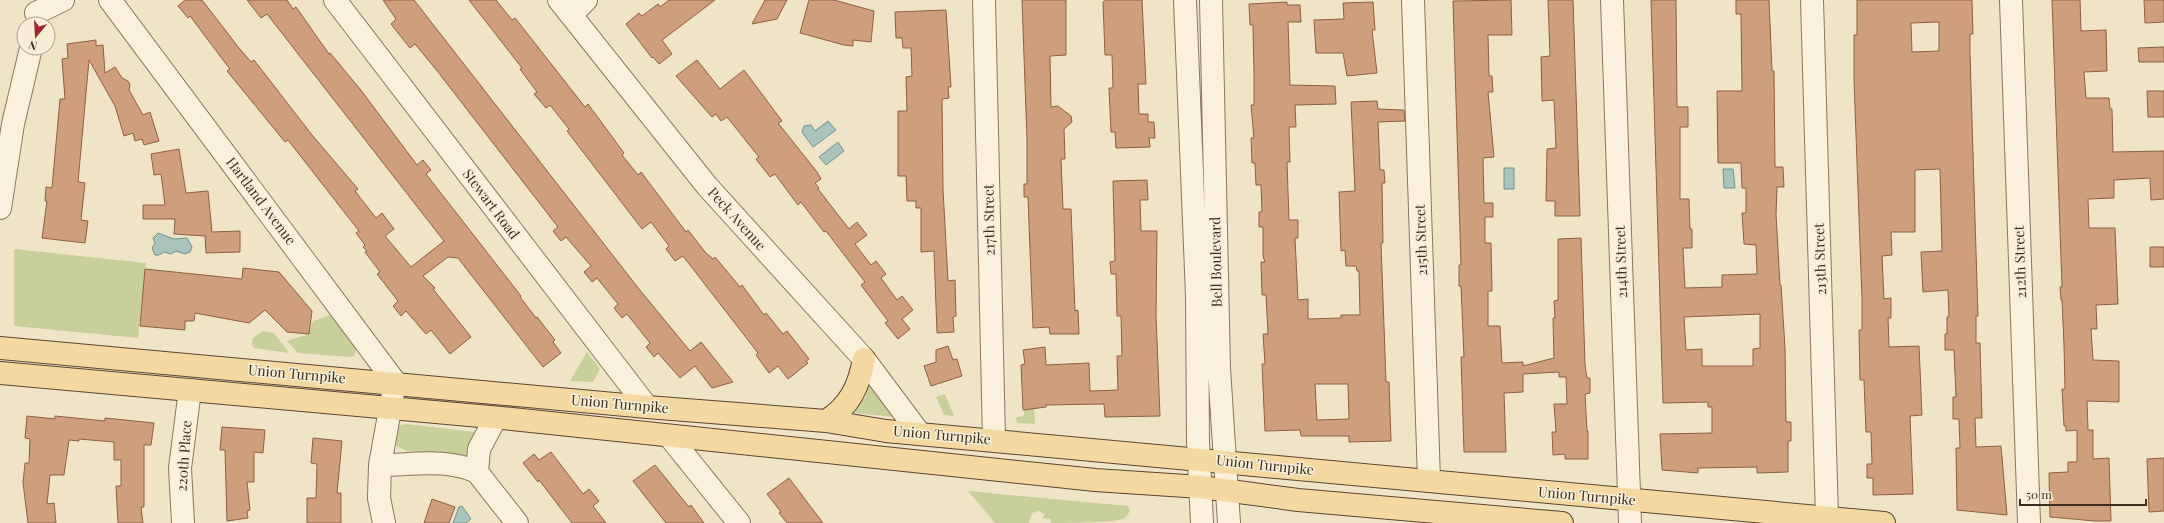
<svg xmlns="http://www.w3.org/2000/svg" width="2164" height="523" font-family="'Playfair Display',serif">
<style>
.green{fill:#c9cf9b}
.water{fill:#a9c4bc;stroke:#6f938a}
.building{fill:#cf9f7d;stroke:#8d5f41;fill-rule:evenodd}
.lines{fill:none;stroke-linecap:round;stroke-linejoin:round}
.minor-casing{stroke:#8d765c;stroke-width:24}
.major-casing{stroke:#5b4430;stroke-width:24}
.minor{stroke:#faf1dc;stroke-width:22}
.major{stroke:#f3d9a0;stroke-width:22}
.labels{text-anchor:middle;stroke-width:3;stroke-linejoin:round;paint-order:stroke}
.street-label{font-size:14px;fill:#3d2e20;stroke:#f7eed8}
</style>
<rect width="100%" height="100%" fill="#f0e4c8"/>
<path class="green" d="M14 249 146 263 138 338 14 326Z
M330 315 357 347 354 356 349 357 298 353 287 341 309 334 313 321Z
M263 331 274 333 289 353 254 348 252 345 253 338Z
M587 352 600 369 593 382 570 381Z
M871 381 895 417 854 413 865 398Z
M945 394 954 416 944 415 936 397Z
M1024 409H1034L1035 424 1017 423 1016 417 1024 416Z
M406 424 476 432 471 450 465 456 407 451 396 446 397 428 400 425Z
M968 491 1128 506 1130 510C1129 513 1127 516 1125 518 1115 523 1066 523 1051 523L1050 519 1042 518 1045 515 1039 511 1032 513 1029 523H995Z"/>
<path class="water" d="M828 121 836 130 813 147 802 132 804 126 811 125 815 131Z
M838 142 844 151 826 165 819 157Z
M1504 168H1514V189H1504Z
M1723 169H1733L1735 188H1724Z
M158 233 174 239 187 238 192 247 190 252 185 254 176 251 171 254 164 252 159 255H155L152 248 155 243 153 238Z
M462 506 471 519 466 523H453L459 507Z"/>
<path class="building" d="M185 0H202L239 48 251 62 254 60 312 135 358 189 355 191 376 218 382 213 394 229 385 236 411 267 444 241 267 14 261 18 247 0H287L293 9 296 7 329 54 330 53 360 89 417 165 423 160 431 170 426 174 521 296 520 297 536 318 537 317 555 340 553 342 561 353 543 367 458 258 448 257 423 276 435 288 433 289 471 337 450 354 431 330 426 334 406 311 401 316 393 306 398 301 377 274 380 272 365 252 367 251 363 247 365 245 356 233 359 231 288 140 285 142 227 71 230 69 223 60 190 16 188 18 178 6Z
M383 0H414L639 289 690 351 701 342 733 382 712 388 695 366 680 378 658 353 654 357 646 347 650 343 627 314 622 318 614 308 618 304 597 278 592 282 584 272 591 266 566 237 561 241 553 231 558 227 438 72 415 44 410 48 391 24 396 19Z
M469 0H496L512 20 515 18 585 107 588 104 624 153 622 155 638 175 641 172 686 232 688 230 705 252 713 259 715 257 740 287 742 285 764 315 766 313 783 334 787 331 809 359 806 361 808 363 788 379 778 366 769 373 756 355 758 353 683 256 675 261 666 249 669 246 651 222 642 229 567 131 569 129 550 105 546 108 534 94 537 92 520 69 522 68Z
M669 0H715L662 40 672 54 659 64 653 57 652 58 626 24 639 13 642 16 658 4 660 7Z
M765 0H787L777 19 752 24Z
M809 0H834L874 11 871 42 853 40V46L844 45 800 33Z
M1022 0H1066V55L1050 56 1051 107 1058 106 1071 116 1072 122 1064 129 1065 159H1061L1063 209H1071L1075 311 1078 310 1079 334H1050L1049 327 1033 328 1028 197H1024V184H1027V140Z
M1106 0H1142L1146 84H1138L1139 114H1148V122H1154L1155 138H1149L1150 147 1116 148 1115 132H1111L1109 88H1113L1112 55H1105L1103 2Z
M1511 0 1512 35H1488L1489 76H1492L1493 92H1488L1494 157 1483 158 1484 203H1493V217H1485V243H1491L1492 291H1488V326H1500L1502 363 1523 362V366L1554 358 1553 318H1555L1554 301 1558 300V239L1581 238 1585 365 1587 378H1590V393L1585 394 1587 431H1588V459H1565V454L1553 455 1552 432H1556L1554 404H1567L1566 377H1559V372L1523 374V392L1504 393 1506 452H1464L1461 357H1464L1461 286H1459V265H1461L1453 1Z
M1548 0H1573L1580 216H1555V201H1546L1547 149 1556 148 1554 100 1542 101 1541 57 1550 56Z
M1651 0H1676L1677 107H1688V127H1680V199H1689L1690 229H1692V248H1683L1685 288 1722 287V275L1757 274 1756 245 1744 244 1742 213H1746V188H1742L1741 163H1718L1717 91H1742L1741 14H1736V0H1769L1772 71H1774L1775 167H1783L1784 187H1777L1776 214 1780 285H1781L1785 348 1786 422H1791V441H1788V472L1757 473V467L1698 468V473L1662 470 1660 434 1712 433V407H1708V402L1663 403ZM1760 314V348L1753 349V366H1702V349L1686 350 1684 317Z
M1857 0H1972L1973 34H1970V55L1978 316H1976V343H1980L1982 418H1975L1976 447 2001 446 2007 515 1957 510 1956 448H1960L1959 419H1953V397H1956L1954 350H1945V334H1947V317H1949L1948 290 1923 292 1921 252 1942 251 1940 169 1915 170V232H1891L1892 255 1882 256 1884 299 1891 298V318H1888L1889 347 1919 346 1922 415 1910 416 1913 494 1873 495V478H1867V464H1872L1871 432H1866L1864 380H1860L1859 330H1862V299L1854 80V35H1857ZM1939 22V51L1912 52 1911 23Z
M2052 0H2080L2081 31 2106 30 2107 71 2084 72 2086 98H2109L2110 109H2112L2113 152 2164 151V199L2151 200 2150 178 2114 180V198L2088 199 2089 228H2115L2118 304 2096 305 2097 329H2091L2093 360 2119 361V402L2087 401 2088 430H2093V459L2109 458 2111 521H2095L2050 517 2049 473 2068 472V462H2077V430L2066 431V426H2064L2062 389H2065L2064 345 2062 300H2061L2060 287H2062Z
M2144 0H2164V22L2145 23Z
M1287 2V5H1300L1301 22H1288L1290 85 1335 86 1336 104 1295 105 1296 127H1289L1290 162H1287L1289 220H1298V238H1295L1298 300 1308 299V319L1341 318V315H1360L1359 271H1357L1356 266H1346L1345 250 1341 251 1339 192 1355 191 1351 102 1377 101 1378 109 1404 110 1405 121 1378 122 1380 170H1384L1385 183H1382L1383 243H1381L1386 382H1389L1391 441 1349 442V436H1301L1300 430 1265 431 1262 364H1265L1263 334H1268L1266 295H1262L1261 262H1265L1263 256V227H1259V212H1262L1261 185H1256L1255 163H1252L1251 138H1254L1251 105H1254V73L1253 25H1250L1249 4ZM1315 384H1348L1349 419 1317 420Z
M1373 2 1375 30H1372L1377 73 1347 76 1343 53H1316L1314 20 1344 19 1343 3Z
M946 10 951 87H948L949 98 942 99 943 189 948 281 955 280 956 316 953 317 954 332 937 333 934 251 921 252V208H916V201H907L906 176H898V111H907L906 77 912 76 911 48H903L902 38H896L895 12Z
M96 40V46L103 45 105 73 115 67 122 78 128 81 130 85 129 90 143 115 150 112 159 141 144 145 142 139 135 141 133 133 124 136 115 106 89 60 78 182 85 183 81 220 88 221 85 243 42 238 47 201H45L46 187 52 188 60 99H65L62 59 68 58 67 44Z
M2164 47V62H2139L2138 48Z
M697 60 720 89 744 70 782 121 778 123 817 172 821 179 815 183 819 188 818 189 849 229 857 222 867 235 855 244 871 265 876 261 886 274 881 278 897 300 902 296 913 310 902 319 910 329 898 339 885 323 888 321 861 285 865 282 826 231 824 232 801 202 798 205 775 174 770 177 756 159 759 157 727 117 721 121 716 114 712 117 676 76Z
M2147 91H2164V117H2148Z
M179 149 186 193 208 191 212 232 240 231V252L206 253 205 236 174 234 175 219H143V205H165L161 174 154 175 151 154Z
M1147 180 1148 200H1140L1141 231H1157L1156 315 1160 416 1105 417 1104 404 1046 405V407L1023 410 1021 365 1025 364 1023 350 1045 347 1046 365 1089 363 1090 391 1118 390 1117 356H1122L1121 316H1117L1116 274H1111L1110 262 1115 261 1113 181Z
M2150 247H2164V267H2150Z
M243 268 279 272 312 311 309 334 287 332 265 310 249 323 195 313 194 321H185V330L140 326 145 269 242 279Z
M948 346 953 360 957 359 962 376 931 386 924 366 936 362V350Z
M27 416 55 419V416L105 421V418L154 423 151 445H144V507H141L143 523H118L116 486H121V460H114V442L79 439V441L69 440 64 475H50L47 504 54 503 56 523H28L23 483 25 463H29L30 439 25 438Z
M222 427 265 430 263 453 254 452V482H247L250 510 247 511 248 518 227 521 225 450H220Z
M313 438 342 441 337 493H341V523H307V498H316L317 464 311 463Z
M551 452 583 494 589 489 599 501 593 506 606 523H572L539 480 538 482 523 463 534 454 539 460Z
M2164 458V511L2149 512 2147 459Z
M655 465 689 507 691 505 704 523H666L633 481Z
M789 478 823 523H787L779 513 781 512 767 494Z
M432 499 455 507 449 523H424Z"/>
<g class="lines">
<g class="minor-casing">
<path id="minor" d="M110 0 395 382 380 465 379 498 384 523
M335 0 647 407
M559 0 707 186 864 359 920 434
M984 0 994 440
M1185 0 1197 296 1198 441 1202 523
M1211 0 1219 368 1229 523
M1413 0 1429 480
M1612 0 1630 523
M1812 0 1827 517
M2011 0 2029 523
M36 13 63 0
M571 15 586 0
M0 208 13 124 31 48
M495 419 479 449 477 472 517 523
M669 436 739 523
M380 465C413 465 446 458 477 472
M183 523 180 468 190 390"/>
</g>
<g class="major-casing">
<path id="major" d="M0 348 647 407 826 421 886 431 1884 523
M0 373 512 419 1095 480 1201 487 1298 500 1562 523
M826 421C850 406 859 386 864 359"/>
</g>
<use href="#minor" class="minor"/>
<use href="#major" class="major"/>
</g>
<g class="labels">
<g class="street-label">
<text transform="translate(261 201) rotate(53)" y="5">Hartland Avenue</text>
<text transform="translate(491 204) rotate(53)" y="5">Stewart Road</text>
<text transform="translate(737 219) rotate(48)" y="5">Peck Avenue</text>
<text transform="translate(989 220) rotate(-91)" y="5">217th Street</text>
<text transform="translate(1421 240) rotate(-92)" y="5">215th Street</text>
<text transform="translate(1820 259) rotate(-92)" y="5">213th Street</text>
<text transform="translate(1216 262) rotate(-91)" y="5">Bell Boulevard</text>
<text transform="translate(1621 262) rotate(-92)" y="5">214th Street</text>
<text transform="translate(2020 262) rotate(-92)" y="5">212th Street</text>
<text transform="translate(297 374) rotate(5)" y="5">Union Turnpike</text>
<text transform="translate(620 404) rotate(5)" y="5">Union Turnpike</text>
<text transform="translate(942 435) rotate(5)" y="5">Union Turnpike</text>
<text transform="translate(184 456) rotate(-86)" y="5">220th Place</text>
<text transform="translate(1265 465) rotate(6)" y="5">Union Turnpike</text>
<text transform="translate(1587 496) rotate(5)" y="5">Union Turnpike</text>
</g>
</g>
<g transform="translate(36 36) rotate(198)"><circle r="19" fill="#f7eed8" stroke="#ada18e"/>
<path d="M0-3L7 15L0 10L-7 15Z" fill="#9e2a2b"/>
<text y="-6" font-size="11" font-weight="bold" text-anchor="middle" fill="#3d2e20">N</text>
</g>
<path d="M2020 499v6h126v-6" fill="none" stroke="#3d2e20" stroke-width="2"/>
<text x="2026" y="499" font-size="12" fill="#3d2e20" stroke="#f7eed8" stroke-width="3" paint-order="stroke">50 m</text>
</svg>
